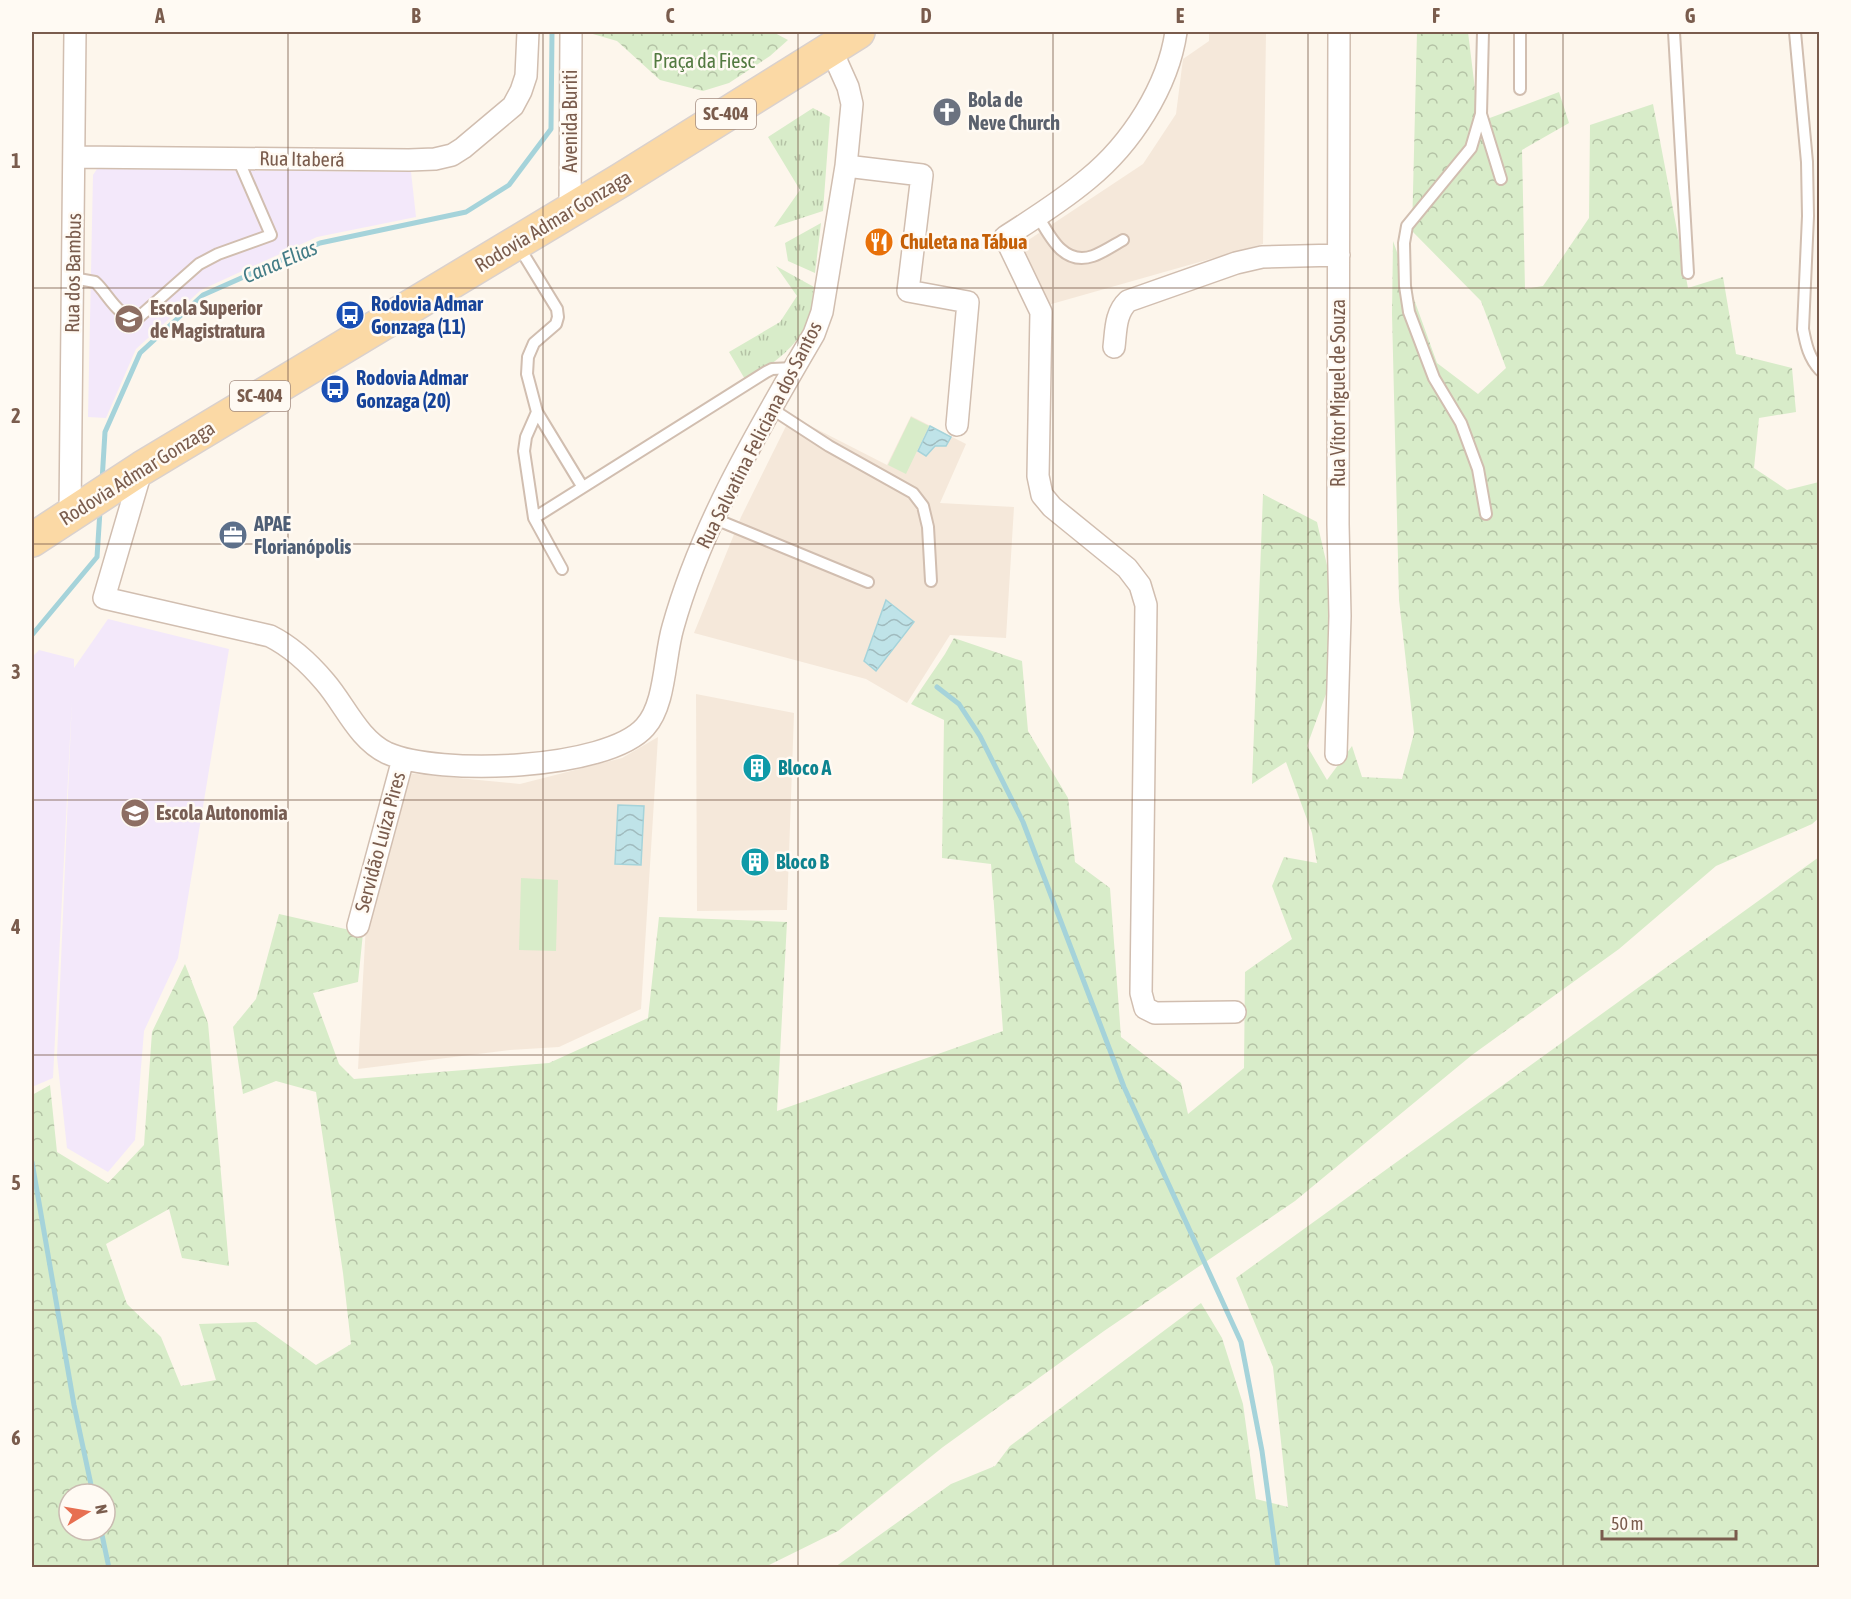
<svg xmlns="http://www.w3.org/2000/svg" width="1851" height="1599" font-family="'Asap Condensed',sans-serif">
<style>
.residential{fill:#f5e8da}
.education{fill:#f3e8fa}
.grass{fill:url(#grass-tufts)}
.forest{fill:url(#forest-crowns);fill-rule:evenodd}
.pitch{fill:#d8ecc9}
.water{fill:url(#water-waves);stroke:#a5d3da;stroke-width:1.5}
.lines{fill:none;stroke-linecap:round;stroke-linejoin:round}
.stream{stroke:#a5d3da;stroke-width:5}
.service-casing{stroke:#d1beb0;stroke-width:14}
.minor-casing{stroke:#d1beb0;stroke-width:24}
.primary-casing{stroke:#dad1cd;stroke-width:36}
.service{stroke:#fff;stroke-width:10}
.minor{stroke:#fff;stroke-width:21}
.primary{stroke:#fbd9a5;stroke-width:33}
.grid{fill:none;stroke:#7a5c4d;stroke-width:1.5;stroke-opacity:0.55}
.labels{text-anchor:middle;stroke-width:5;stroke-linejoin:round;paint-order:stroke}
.shield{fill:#fffaf3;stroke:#a28b7f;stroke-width:1.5}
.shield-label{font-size:18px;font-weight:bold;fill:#7a5c4d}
.park-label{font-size:20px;fill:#537a41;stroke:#fffaf3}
.worship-label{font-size:20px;font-weight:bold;fill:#5b616d;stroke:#fffaf3;text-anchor:start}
.street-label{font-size:20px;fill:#7a5c4d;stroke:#fffaf3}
.food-label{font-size:20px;font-weight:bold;fill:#c56008;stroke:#fffaf3;text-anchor:start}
.transit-label{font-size:20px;font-weight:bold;fill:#164399;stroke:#fffaf3;text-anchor:start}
.education-label{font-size:20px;font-weight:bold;fill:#785e54;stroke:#fffaf3;text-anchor:start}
.service-label{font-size:20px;font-weight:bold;fill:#4e5e75;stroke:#fffaf3;text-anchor:start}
.culture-label{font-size:20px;font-weight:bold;fill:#0d838f;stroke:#fffaf3;text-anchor:start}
.water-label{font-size:21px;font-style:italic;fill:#437c86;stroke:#fffaf3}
.neatline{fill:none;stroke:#7a5c4d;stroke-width:2}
.grid-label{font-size:20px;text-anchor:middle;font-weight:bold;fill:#7a5c4d}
</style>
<defs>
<pattern id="grass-tufts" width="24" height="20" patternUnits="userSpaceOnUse" patternTransform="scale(1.5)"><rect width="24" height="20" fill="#d8ecc9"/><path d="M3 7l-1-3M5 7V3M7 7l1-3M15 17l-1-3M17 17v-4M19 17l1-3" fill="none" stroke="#b4c2a5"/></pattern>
<pattern id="forest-crowns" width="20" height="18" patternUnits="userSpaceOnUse" patternTransform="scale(1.5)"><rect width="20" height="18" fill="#d8ecc9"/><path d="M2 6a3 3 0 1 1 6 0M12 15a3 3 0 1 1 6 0" fill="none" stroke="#b4c2a5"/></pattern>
<pattern id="water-waves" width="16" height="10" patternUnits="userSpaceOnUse" patternTransform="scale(1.5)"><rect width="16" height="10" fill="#bfe3e8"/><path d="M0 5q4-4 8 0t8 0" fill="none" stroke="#a0bbbe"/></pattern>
</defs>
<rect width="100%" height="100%" fill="#fdf6ec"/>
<path class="residential" d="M1209 32H1266L1263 244 1048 305 1015 249 1143 164 1176 114 1183 59 1209 41Z
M791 416 887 465 911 416 966 444 940 503 1014 507 1006 638 950 635 907 703 866 679 694 633 741 517Z
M696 694 794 713 787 910 697 911Z
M658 737 641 1009 559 1047 510 1050 358 1069 366 924 406 773 520 784 622 758Z"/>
<path class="education" d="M97 169 411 172 416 217 317 237 201 290 136 349 106 418 88 417 93 175Z
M108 619 229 649 178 958 144 1031 135 1140 108 1172 67 1148 57 1057 72 699 53 1078 32 1087V657L39 650 74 659V668Z"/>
<path class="grass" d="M813 108 830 117 823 211 774 227 800 190 768 137Z
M821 223 815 273 788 261 785 243Z
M776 266 814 287C813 296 812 306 810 315 801 345 772 365 746 381L729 352 780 322 797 296Z"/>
<path class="forest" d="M586 32H773L788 40 770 56 729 83 703 91 660 80 617 41Z
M1417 32H1468L1479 122 1559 92 1569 123 1522 150 1525 289 1543 286 1589 218 1590 125 1653 104 1688 288 1723 277 1736 354 1792 368 1796 412 1759 418 1754 468 1787 490 1819 482 1820 817 1812 824 1716 866 1619 949 1472 1055 1295 1201 1104 1331 943 1447 838 1531 765 1567 32 1568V1095L50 1085 57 1152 108 1183 144 1145 152 1032 185 964 208 1023 229 1266 182 1258 169 1209 106 1244 127 1304 161 1337 181 1386 216 1380 199 1324 256 1322 316 1365 351 1344 343 1273 316 1092 276 1081 243 1094 233 1027 256 999 279 914 363 933 358 982 313 993 339 1064 354 1079 549 1063 648 1018 659 917 787 922 777 1111 1003 1031 991 864 942 858 944 720 911 704 945 654 954 638 1022 661 1028 731 1068 798 1075 862 1110 888 1121 1037 1181 1083 1188 1114 1244 1068 1245 972 1292 939 1272 886 1284 857 1317 863 1312 833 1286 762 1252 784 1263 494 1317 522 1335 600 1330 683 1307 746 1327 780 1352 746 1362 777 1402 779 1414 733 1399 600 1392 314 1393 241 1437 363 1478 394 1506 368 1481 301 1412 231ZM69 1494H105V1530H69Z
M1819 857V1567H835L951 1484 995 1466 1010 1446 1201 1303 1222 1338 1243 1404 1256 1499 1288 1507 1273 1367 1236 1278Z"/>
<path class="pitch" d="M911 417 929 426 906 474 888 465Z
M521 878 558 880 556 951 519 950Z"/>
<path class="water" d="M930 426 951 437 946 446H935L926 456 918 451Z
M886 600 914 622 876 671 864 661Z
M618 805 644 806 641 865 615 864Z"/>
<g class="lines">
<path class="stream" d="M102 481 105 432 140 353 203 295 320 243 466 212 509 185 551 129 552 32
M32 635 97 557 100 511
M937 687 959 704 980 736 1023 822 1124 1087 1241 1342 1262 1451 1278 1568
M32 1162 74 1405 93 1494
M101 1530 109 1568"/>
<g class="service-casing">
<path id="service" d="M1483 32 1481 114 1471 148 1407 226 1404 243 1405 286 1409 312 1434 378 1461 423 1478 469 1486 514
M1674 32 1688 273
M1795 32 1807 162 1808 216 1803 329C1806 345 1809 358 1820 370
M1520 89V32
M1481 114 1501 179
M1038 216C1050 237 1064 266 1093 256 1104 252 1114 245 1123 240
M519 247 557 309 558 317 556 324 534 343 528 357 527 374 537 412 582 486
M73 278 95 282C108 293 118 320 139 317L199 264 218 254 271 235 238 159
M772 409 829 446 913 493 923 506 928 527 931 581
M537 412 526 437 524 451 534 518 562 569
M534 518 766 372 772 369 794 368
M715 519 868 582"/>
</g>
<g class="minor-casing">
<path id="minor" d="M1176 32C1168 87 1131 144 1088 179 1062 201 1033 219 1005 237L1041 312 1038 476 1042 495 1052 507 1127 568 1140 585 1146 605 1141 993 1145 1008 1155 1013 1235 1012
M74 157 409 160 435 159 452 155 463 148 513 106 521 91 526 76 528 32
M846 166 922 175 908 291 968 302 957 425
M570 211 571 32
M1114 347C1116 331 1115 313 1128 301L1236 263 1262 257 1339 255
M142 468 104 598 270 636C292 647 309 663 325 682 345 705 358 739 387 753 438 776 607 770 645 727 666 704 664 657 673 627 702 523 760 427 814 334L822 312 846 166 852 104 848 87 831 49
M70 515 75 32
M1336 754 1340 616 1338 524 1339 32
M358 926 403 759"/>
</g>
<g class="primary-casing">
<path id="primary" d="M32 540 142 468 621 180 858 32"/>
</g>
<use href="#service" class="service"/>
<use href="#minor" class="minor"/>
<use href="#primary" class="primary"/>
</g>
<path class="grid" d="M288 32V1568M543 32V1568M798 32V1568M1053 32V1568M1308 32V1568M1563 32V1568M32 288H1820M32 544H1820M32 800H1820M32 1055H1820M32 1310H1820"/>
<defs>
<g id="church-disc" transform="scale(1.5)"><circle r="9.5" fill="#6b7280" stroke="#fffaf3"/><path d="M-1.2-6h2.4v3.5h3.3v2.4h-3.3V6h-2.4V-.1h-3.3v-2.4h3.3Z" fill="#fff"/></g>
<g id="restaurant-disc" transform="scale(1.5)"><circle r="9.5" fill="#e8710a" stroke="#fffaf3"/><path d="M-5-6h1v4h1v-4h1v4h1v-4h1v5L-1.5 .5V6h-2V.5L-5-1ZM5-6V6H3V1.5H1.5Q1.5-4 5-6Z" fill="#fff"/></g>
<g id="bus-disc" transform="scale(1.5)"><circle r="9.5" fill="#1a4fb4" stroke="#fffaf3"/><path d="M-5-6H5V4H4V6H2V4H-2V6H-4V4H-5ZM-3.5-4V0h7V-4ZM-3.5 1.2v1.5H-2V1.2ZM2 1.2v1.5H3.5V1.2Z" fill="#fff"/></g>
<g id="university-disc" transform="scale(1.5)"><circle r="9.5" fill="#8d6e63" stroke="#fffaf3"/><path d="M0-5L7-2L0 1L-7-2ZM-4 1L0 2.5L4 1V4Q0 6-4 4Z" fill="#fff"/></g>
<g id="office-disc" transform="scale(1.5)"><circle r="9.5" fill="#5c6f8a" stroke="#fffaf3"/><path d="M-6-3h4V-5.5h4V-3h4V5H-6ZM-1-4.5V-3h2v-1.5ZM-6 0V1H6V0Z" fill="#fff"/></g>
<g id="building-disc" transform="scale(1.5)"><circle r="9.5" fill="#0f9aa8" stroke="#fffaf3"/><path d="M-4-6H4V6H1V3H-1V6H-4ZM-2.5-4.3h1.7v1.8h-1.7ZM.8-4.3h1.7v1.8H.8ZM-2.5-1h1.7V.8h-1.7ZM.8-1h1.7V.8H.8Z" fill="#fff"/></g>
<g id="school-disc" transform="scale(1.5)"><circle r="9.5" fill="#8d6e63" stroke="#fffaf3"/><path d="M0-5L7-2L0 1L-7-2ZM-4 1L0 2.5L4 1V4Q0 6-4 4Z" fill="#fff"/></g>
</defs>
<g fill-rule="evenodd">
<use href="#church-disc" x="947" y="112"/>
<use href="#restaurant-disc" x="879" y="242"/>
<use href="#bus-disc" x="350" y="315"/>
<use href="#university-disc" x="129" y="319"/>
<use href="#bus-disc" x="335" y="389"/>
<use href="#office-disc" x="233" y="535"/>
<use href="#building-disc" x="757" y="768"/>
<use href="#school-disc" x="135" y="813"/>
<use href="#building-disc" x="755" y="862"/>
</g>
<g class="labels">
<g class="shield">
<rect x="696" y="99" width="60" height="30" rx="4.5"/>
<rect x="230" y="381" width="60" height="30" rx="4.5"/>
</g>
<g class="shield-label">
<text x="726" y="120">SC-404</text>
<text x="260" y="402">SC-404</text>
</g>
<g class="park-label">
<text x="704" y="68">Praça da Fiesc</text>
</g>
<g class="worship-label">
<text x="968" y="107">Bola de<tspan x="968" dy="23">Neve Church</tspan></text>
</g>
<g class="street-label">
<text transform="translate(570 121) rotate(-90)" y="7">Avenida Buriti</text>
<text transform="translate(302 159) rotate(1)" y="7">Rua Itaberá</text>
<text transform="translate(553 221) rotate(-31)" y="7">Rodovia Admar Gonzaga</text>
<text transform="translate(73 273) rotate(-89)" y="7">Rua dos Bambus</text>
<text transform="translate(1338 393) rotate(-90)" y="7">Rua Vítor Miguel de Souza</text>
<text transform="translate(759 435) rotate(-63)" y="7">Rua Salvatina Feliciana dos Santos</text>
<text transform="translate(137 473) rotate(-32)" y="7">Rodovia Admar Gonzaga</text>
<text transform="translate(380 842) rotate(-75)" y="7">Servidão Luíza Pires</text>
</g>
<g class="food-label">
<text x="900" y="249">Chuleta na Tábua</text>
</g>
<g class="transit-label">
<text x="371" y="311">Rodovia Admar<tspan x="371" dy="23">Gonzaga (11)</tspan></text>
<text x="356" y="385">Rodovia Admar<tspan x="356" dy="23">Gonzaga (20)</tspan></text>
</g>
<g class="education-label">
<text x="150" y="315">Escola Superior<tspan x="150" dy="23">de Magistratura</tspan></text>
<text x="156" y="820">Escola Autonomia</text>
</g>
<g class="service-label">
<text x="254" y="531">APAE<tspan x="254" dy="23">Florianópolis</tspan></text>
</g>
<g class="culture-label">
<text x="778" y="775">Bloco A</text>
<text x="776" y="869">Bloco B</text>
</g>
<g class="water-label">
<text transform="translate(280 262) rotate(-23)" y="7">Cana Elias</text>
</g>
</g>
<rect width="1851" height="1599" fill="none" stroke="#fffaf3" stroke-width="66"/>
<g transform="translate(87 1512) rotate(79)"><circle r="28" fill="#fffaf3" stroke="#cabbb1" stroke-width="1.5"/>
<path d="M0-4.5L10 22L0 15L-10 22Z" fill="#e76f51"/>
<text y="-9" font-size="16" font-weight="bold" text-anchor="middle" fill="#7a5c4d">N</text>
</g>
<path d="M1602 1530v9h134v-9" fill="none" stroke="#7a5c4d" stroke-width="3"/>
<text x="1611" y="1530" font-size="18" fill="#7a5c4d" stroke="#fffaf3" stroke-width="4.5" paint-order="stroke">50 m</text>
<rect x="33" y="33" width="1785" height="1533" class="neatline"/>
<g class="grid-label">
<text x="160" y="23">A</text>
<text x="416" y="23">B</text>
<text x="670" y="23">C</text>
<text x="926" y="23">D</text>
<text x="1180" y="23">E</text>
<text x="1436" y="23">F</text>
<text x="1690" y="23">G</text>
<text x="16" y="168">1</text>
<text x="16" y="423">2</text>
<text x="16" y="679">3</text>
<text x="16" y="934">4</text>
<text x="16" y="1190">5</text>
<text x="16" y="1445">6</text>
</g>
</svg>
